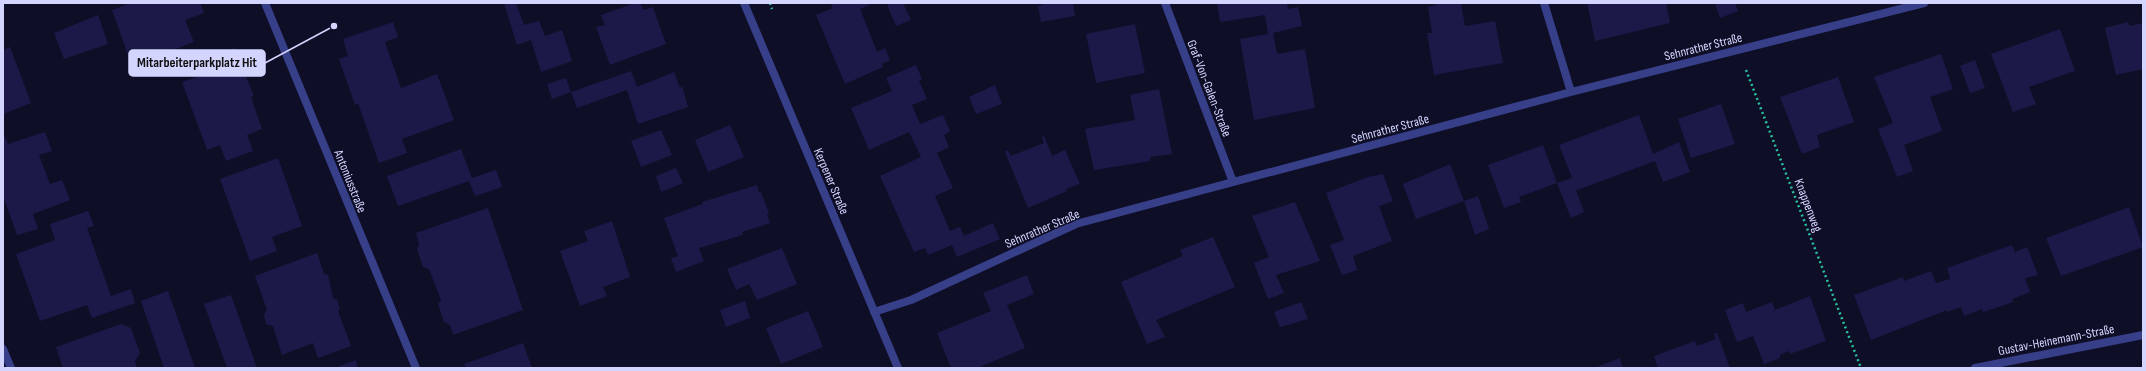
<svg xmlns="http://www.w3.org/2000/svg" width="2146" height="371" font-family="'Sofia Sans Condensed',sans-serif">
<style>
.building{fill:#1c1949}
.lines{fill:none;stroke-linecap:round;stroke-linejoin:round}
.path{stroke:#29bfa1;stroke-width:2.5;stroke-dasharray:2 3;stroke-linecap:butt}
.minor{stroke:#373f89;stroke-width:8}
.tertiary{stroke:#373f89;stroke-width:8}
.labels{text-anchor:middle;stroke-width:3;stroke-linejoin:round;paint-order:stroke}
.street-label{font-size:13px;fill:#d4d5ff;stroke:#0f0e27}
.leader{fill:none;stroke:#d4d5ff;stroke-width:1.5}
.callout-dot{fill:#d4d5ff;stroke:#0f0e27;stroke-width:1.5}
.callout{fill:#d4d5ff;stroke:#d4d5ff;stroke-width:1.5}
.callout-label{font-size:14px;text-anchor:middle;font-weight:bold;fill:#111}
</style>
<rect width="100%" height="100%" fill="#0f0e27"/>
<path class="building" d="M131 3H200L204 13 185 20 194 42 132 66 112 10Z
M504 3H516L524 25 539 21 545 36 562 30 572 61 541 72 531 40 517 45Z
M635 3H640L644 10 653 7 666 44 610 65 596 27 605 25 601 15Z
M830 3H868L869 5 860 9 877 52 885 48 890 60 882 64 883 67 845 84 816 15 833 8Z
M892 3H903L911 20 896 26 887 5Z
M1042 3H1073L1075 16 1041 22 1038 6 1043 5Z
M1217 3H1287L1288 9 1298 7 1302 26 1273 33 1277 54 1305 49 1315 108 1254 120 1240 39 1268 34 1265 15 1220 22Z
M1436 3H1461L1465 26 1495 21 1503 63 1434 75 1427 33H1432L1428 7 1436 5Z
M1587 3H1666L1670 23 1595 41Z
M1715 3H1735L1738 11 1720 18Z
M98 15 108 44 64 59 54 33Z
M393 22 398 37 385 42 401 88 437 74 454 120 402 139 407 153 379 163 358 103 355 105 339 59 348 56 343 39Z
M2128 22 2130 26 2143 23V69L2116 75 2105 28Z
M1135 24 1145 73 1096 83 1086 34Z
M2060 29 2075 71 2029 87 2036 104 2013 112 1991 54Z
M10 47 31 103 3 114V50Z
M234 48 254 96 251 97 262 129 247 135 253 151 226 161 220 145 207 150 182 82 212 72 206 58Z
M1941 54 1953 89 1930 97 1942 131 1904 145 1913 171 1897 177 1878 129 1893 123 1874 77Z
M1975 60 1985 88 1970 93 1960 66Z
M916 65 922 79 919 81 927 99 912 105 920 124 943 115 950 131 944 135 949 147 937 153 953 188 935 196 950 231 960 227 964 236 993 223 1000 239 957 257 952 245 928 255 925 248 914 252 880 176 921 157 909 132 869 150 851 108 892 91 886 78Z
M631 71 637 87 674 72 680 88 682 86 688 107 638 124 627 90 577 108 571 92Z
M1838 77 1854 122 1817 135 1820 147 1802 154 1780 97Z
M566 78 571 92 552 99 547 84Z
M995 85 1002 104 976 114 969 97Z
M1159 89 1172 154 1150 157V161L1094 170 1085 129 1135 120 1130 95Z
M1721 104 1735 144 1691 158 1678 119Z
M1639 115 1653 154 1679 142 1690 172 1663 182 1655 161 1591 185 1576 190 1584 212 1571 218 1557 183 1572 178 1559 145Z
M730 125 744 157 708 172 695 140Z
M661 130 672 155 641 167 631 141Z
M3 132 8 144 45 132 52 151 39 155 50 184 62 180 70 200 33 214 38 229 17 235 3 196Z
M1044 136 1052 156 1065 150 1080 184 1066 189 1067 191 1028 208 1005 152 1008 150 1011 156 1044 143 1042 137Z
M1543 145 1557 183 1519 197 1521 202 1504 208 1488 165Z
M461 149 472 178 496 170 502 187 475 196 469 181 398 206 387 176Z
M278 158 302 226 272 237 277 251 250 261 220 179Z
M1450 164 1464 201 1416 219 1403 184Z
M676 168 683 183 661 192 656 176Z
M1383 174 1393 201 1379 206 1392 241 1353 256 1357 270 1342 275 1330 245 1344 240 1326 193 1368 177Z
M757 185 759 193 761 192 769 213 767 214 770 223 742 232 743 235 699 248 704 261 676 272 671 258 678 256 664 218 703 204 702 202Z
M1478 196 1489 229 1475 235 1464 201Z
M1295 202 1320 261 1276 275 1284 293 1268 299 1254 263 1269 257 1252 216Z
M2129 207 2143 247 2061 276 2046 238Z
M488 208 523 310 453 335 450 325 444 322 438 304 441 300 429 269 423 267 417 249 419 244 416 233Z
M88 211 94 226 87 228 111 296 131 289 135 303 92 318 87 305 40 321 16 254 55 240 50 224Z
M612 221 630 277 603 287 607 296 580 306 560 251 588 241 584 231Z
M1213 237 1235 287 1156 320 1165 337 1147 344 1121 282 1183 256 1180 250Z
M2012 245 2015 252 2027 247 2038 275 2025 278 2030 292 2012 299 2013 302 1983 312 1982 309 1964 316 1961 307 1947 312V310L1871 340 1854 295 1903 277 1904 281 1931 271 1936 283 1950 279 1947 268Z
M782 248 797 284 757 300 749 284 736 290 727 269Z
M317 253 324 274 328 275 333 298 337 300 340 308 338 311 351 346 318 358 313 343 282 355 273 326 266 324 264 314 267 310 255 276Z
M1027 275 1034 294 1007 305 1025 348 977 368H951L937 333 991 311 983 293Z
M168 291 195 368H164L141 301Z
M231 295 257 368H227L204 304Z
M1810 296 1826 341 1790 354 1789 351 1780 355V358L1764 364 1753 336 1737 342 1725 310 1743 303 1746 312 1772 302 1775 310Z
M745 301 750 318 726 327 720 310Z
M1301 302 1308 319 1280 327 1274 312Z
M808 311 823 347 781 364 766 328Z
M121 324 131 328 140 353 135 361 137 368H63L56 347Z
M1714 333H1717L1730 368H1658L1654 356 1695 341 1697 346 1716 339Z
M523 343 532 368H466L464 364Z
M1620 358 1623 368H1594Z
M356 360 358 368H335Z"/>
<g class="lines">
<path class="path" d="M770 3 772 9
M1746 70 1861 368"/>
<path class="minor" d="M265 3 416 368
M1165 3 1233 182
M1544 3 1571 92
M874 312 911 300 1076 224 1571 92 1924 3
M3 349 11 368
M1975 368 2143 335"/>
<path class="tertiary" d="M744 3 898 368"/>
</g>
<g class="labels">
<g class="street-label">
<text transform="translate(1703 46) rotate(-14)" y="5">Sehnrather Straße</text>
<text transform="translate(1210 88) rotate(69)" y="5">Graf-Von-Galen-Straße</text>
<text transform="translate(1390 128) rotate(-15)" y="5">Sehnrather Straße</text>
<text transform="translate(351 181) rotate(68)" y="5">Antoniusstraße</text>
<text transform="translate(832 181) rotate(67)" y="5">Kerpener Straße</text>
<text transform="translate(1809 205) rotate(69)" y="5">Knappenweg</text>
<text transform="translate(1042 228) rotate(-23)" y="5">Sehnrather Straße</text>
<text transform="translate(2056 339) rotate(-11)" y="5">Gustav-Heinemann-Straße</text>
</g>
</g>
<path class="leader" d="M334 26L265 63"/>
<circle class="callout-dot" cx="334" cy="26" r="4"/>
<rect class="callout" x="129" y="50" width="136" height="26" rx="4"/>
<g class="callout-label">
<text x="197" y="67">Mitarbeiterparkplatz Hit</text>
</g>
<rect width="2146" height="371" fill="none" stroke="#d4d5ff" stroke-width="8"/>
</svg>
